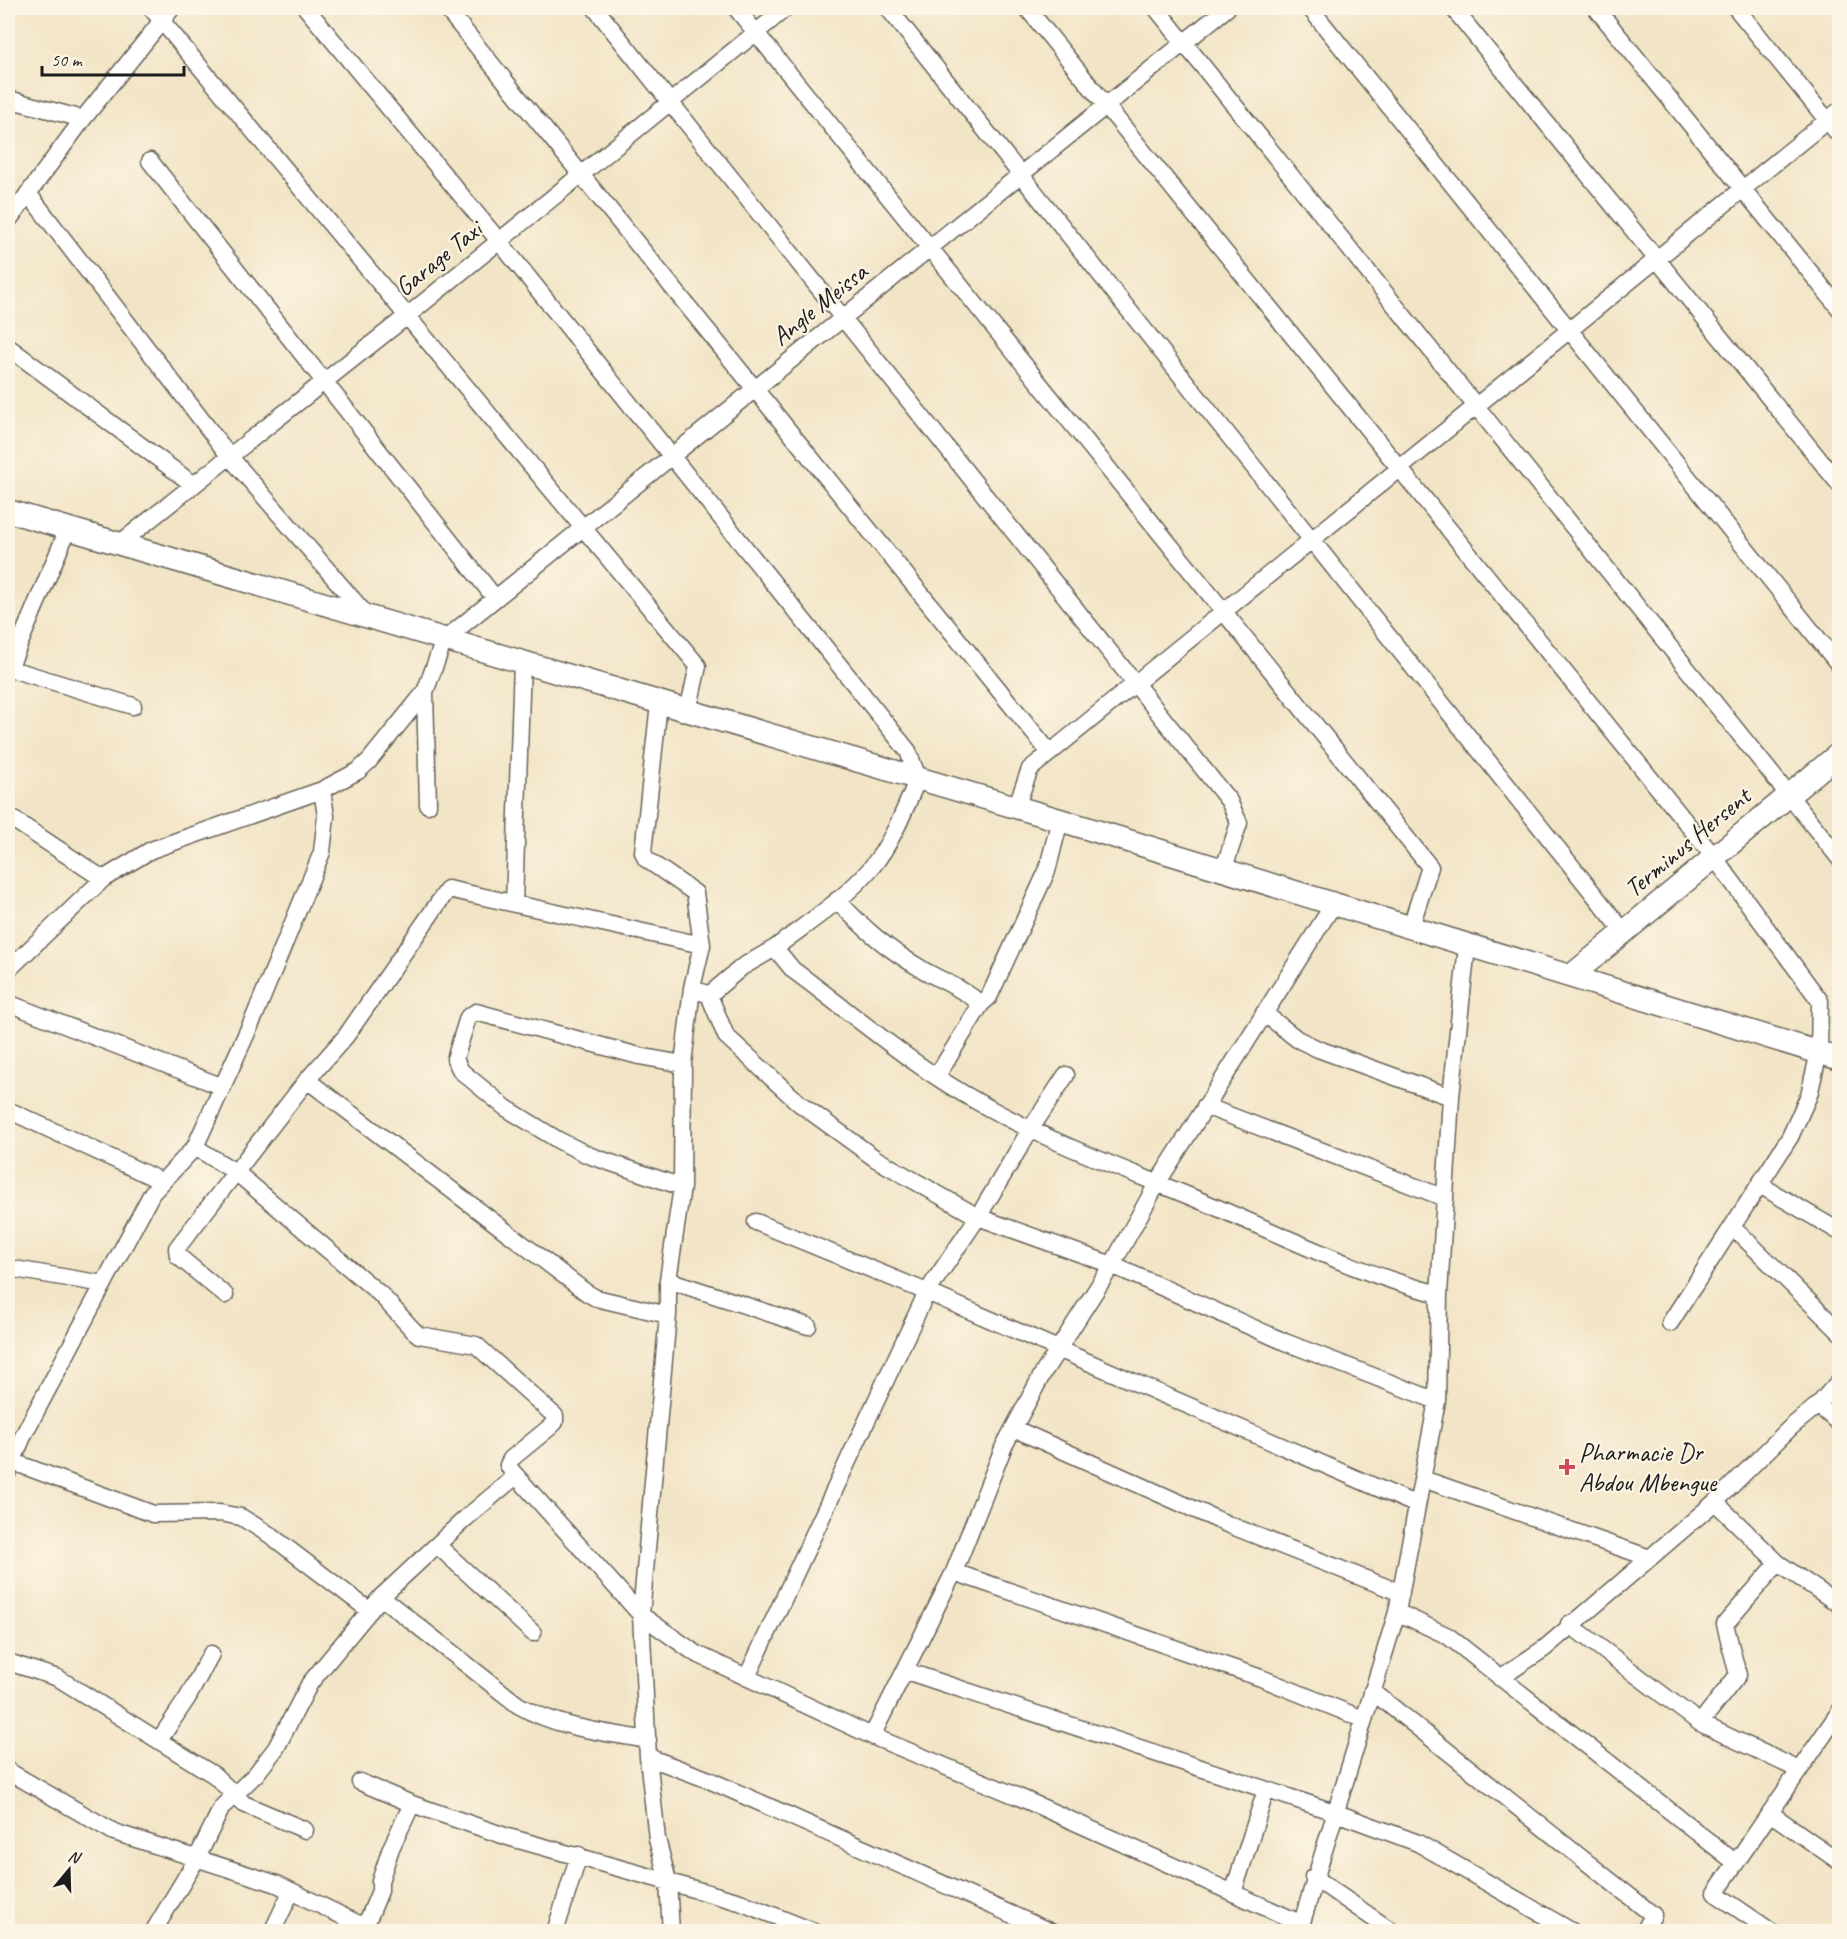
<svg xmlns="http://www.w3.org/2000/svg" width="1847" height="1939" font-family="Caveat,sans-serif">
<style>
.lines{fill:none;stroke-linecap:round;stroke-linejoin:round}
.street-casing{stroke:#676258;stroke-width:19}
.secondary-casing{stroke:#676258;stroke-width:25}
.street{stroke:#fff;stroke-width:16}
.secondary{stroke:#fff;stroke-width:22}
.poi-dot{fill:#d1495b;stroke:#fcf5e5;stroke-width:2}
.labels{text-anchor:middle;stroke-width:4.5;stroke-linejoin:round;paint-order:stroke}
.street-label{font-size:26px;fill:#1c1c1c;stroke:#fcf5e5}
.poi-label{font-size:26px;fill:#1c1c1c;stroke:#fcf5e5;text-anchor:start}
</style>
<rect width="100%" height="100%" fill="#fcf5e5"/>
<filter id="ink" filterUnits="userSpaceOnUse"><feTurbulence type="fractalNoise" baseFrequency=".0167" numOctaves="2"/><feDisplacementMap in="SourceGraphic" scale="12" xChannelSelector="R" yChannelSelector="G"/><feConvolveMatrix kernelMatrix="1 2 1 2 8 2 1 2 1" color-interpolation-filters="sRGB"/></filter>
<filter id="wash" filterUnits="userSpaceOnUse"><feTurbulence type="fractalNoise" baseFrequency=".008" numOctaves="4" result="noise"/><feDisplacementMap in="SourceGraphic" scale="24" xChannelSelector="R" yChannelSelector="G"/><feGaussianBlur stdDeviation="1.35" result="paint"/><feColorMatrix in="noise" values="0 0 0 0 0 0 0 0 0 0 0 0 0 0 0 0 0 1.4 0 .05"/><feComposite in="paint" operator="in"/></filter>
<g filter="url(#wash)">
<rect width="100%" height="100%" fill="#f2e4c6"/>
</g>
<g filter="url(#ink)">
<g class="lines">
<g class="street-casing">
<path id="street" d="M151 8 698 666 688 711
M306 8 499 241 908 751 918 778C905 809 892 843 871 868 844 900 807 923 775 948
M446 8 1050 753
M595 8 1229 801 1239 823 1223 871
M736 8 1430 867 1410 929
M888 8 1624 932
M1027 8 1714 857 1820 1001 1819 1052 1809 1095 1790 1137 1670 1323
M1156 8 1840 859
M1310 8 1840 666
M1453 8 1840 485
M1596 8 1840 309
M1736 8 1840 136
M8 99 83 119
M150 161 495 598
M28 193 230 457 367 616
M8 221 83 119 172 8
M8 347 194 485
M119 544 407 316 786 8
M8 668 133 706
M8 671 68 529
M425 692 428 805
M659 703 643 852 646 859 695 893 702 945 692 988 683 1064 682 1187 668 1280V1315L641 1615 648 1757 657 1839 668 1881 671 1932
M1016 807 1030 769 1840 110
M8 816 103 879
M837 900C864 929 886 948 920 968 941 981 963 988 981 1004L937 1076
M514 904 522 662
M8 970 103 879 151 850 322 790 358 771 369 761 425 692 444 640 1227 8
M692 988 709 995 726 1036 799 1103 876 1159 978 1217 1112 1265 1285 1342 1437 1401
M709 995 742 967 775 948 793 970C853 1014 912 1066 978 1102 1057 1147 1144 1176 1227 1212 1297 1242 1365 1276 1439 1294
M8 1003 223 1087
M981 1004 989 997 1047 871 1060 820
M1264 1013 1297 1039 1318 1049 1451 1097
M307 1080 587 1293 596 1298 668 1315
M1205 1106 1445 1198
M8 1110 161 1181
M195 1147 237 1173 380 1294 414 1331 419 1335 476 1345 555 1416V1422L550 1427 511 1459 508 1465 511 1470 641 1615 695 1653 872 1736 1019 1797 1300 1923
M1760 1185 1840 1232
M682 1187 588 1155 558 1140 506 1108 461 1071 455 1059 468 1017 476 1012 639 1056 683 1064
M756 1222 927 1292 1417 1505
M1733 1227 1840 1332
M8 1268 104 1284
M668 1280 808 1326
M225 1295 178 1256 177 1248 307 1080 346 1036 448 889 702 945
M1818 1405 1840 1424
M1015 1429 1227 1524 1401 1593
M8 1460 153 1514 220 1513 241 1517 270 1535 370 1611
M8 1472 24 1434 152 1193 195 1147 255 1015 322 852 326 816 322 790
M1423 1479 1650 1558
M1715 1502 1778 1563 1840 1605
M437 1545 533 1633
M954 1572 1261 1678 1363 1719
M381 1597 518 1705C558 1728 603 1732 648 1740
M1397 1612 1448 1636 1736 1863
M1569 1624 1700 1723 1799 1770
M8 1662 58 1678 214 1775 244 1804 305 1830
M906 1671 1334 1812 1418 1843 1573 1932
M747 1677 927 1292 978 1217 1030 1130 1066 1075
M1500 1678 1545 1648 1715 1502 1791 1427 1818 1405 1840 1380
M1372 1691 1653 1915 1644 1932
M1700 1723 1738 1675 1725 1624 1778 1563
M872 1736 954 1572 1004 1446 1043 1373 1112 1265 1158 1182 1333 905
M160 1739 188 1697 211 1654
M648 1757 709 1780 1051 1932
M8 1771 114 1832 277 1884 375 1932
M360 1782 412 1804 508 1837 740 1902 815 1932
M1770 1813 1840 1862
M1313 1877 1393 1932
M1233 1893 1266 1790
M365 1927 380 1891V1881L391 1848 412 1804
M153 1932 196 1860 222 1807 256 1774 276 1748 310 1683 381 1597 466 1518 516 1476
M272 1932 291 1892
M555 1932 579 1855
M1299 1932 1397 1612 1437 1401 1439 1294 1451 1097 1467 946
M1772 1932 1715 1893 1840 1711"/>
</g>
<g class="secondary-casing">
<path id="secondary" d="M8 511 1060 820 1840 1059
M1571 976 1840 753"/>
</g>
<use href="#street" class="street"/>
<use href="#secondary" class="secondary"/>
</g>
</g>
<path class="poi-dot" d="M1564 1458h6v6h6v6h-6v6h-6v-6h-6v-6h6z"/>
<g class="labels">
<g class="street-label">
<text transform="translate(438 258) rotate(-39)" y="9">Garage Taxi</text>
<text transform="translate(819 304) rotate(-39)" y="9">Angle Meissa</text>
<text transform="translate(1687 842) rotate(-40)" y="9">Terminus Hersent</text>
</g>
<g class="poi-label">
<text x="1579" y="1461">Pharmacie Dr<tspan x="1579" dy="30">Abdou Mbengue</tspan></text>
</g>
</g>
<rect width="1847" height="1939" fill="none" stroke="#fcf5e5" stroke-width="30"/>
<g transform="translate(69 1870) rotate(19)" stroke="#fcf5e5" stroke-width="4.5" paint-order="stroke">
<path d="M0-4.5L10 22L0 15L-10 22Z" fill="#1c1c1c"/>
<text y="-9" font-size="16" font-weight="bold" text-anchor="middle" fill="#1c1c1c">N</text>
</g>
<path d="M42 66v9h142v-9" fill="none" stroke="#1c1c1c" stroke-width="3"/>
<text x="51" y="66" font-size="18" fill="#1c1c1c" stroke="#fcf5e5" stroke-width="4.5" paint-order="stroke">50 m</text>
</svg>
